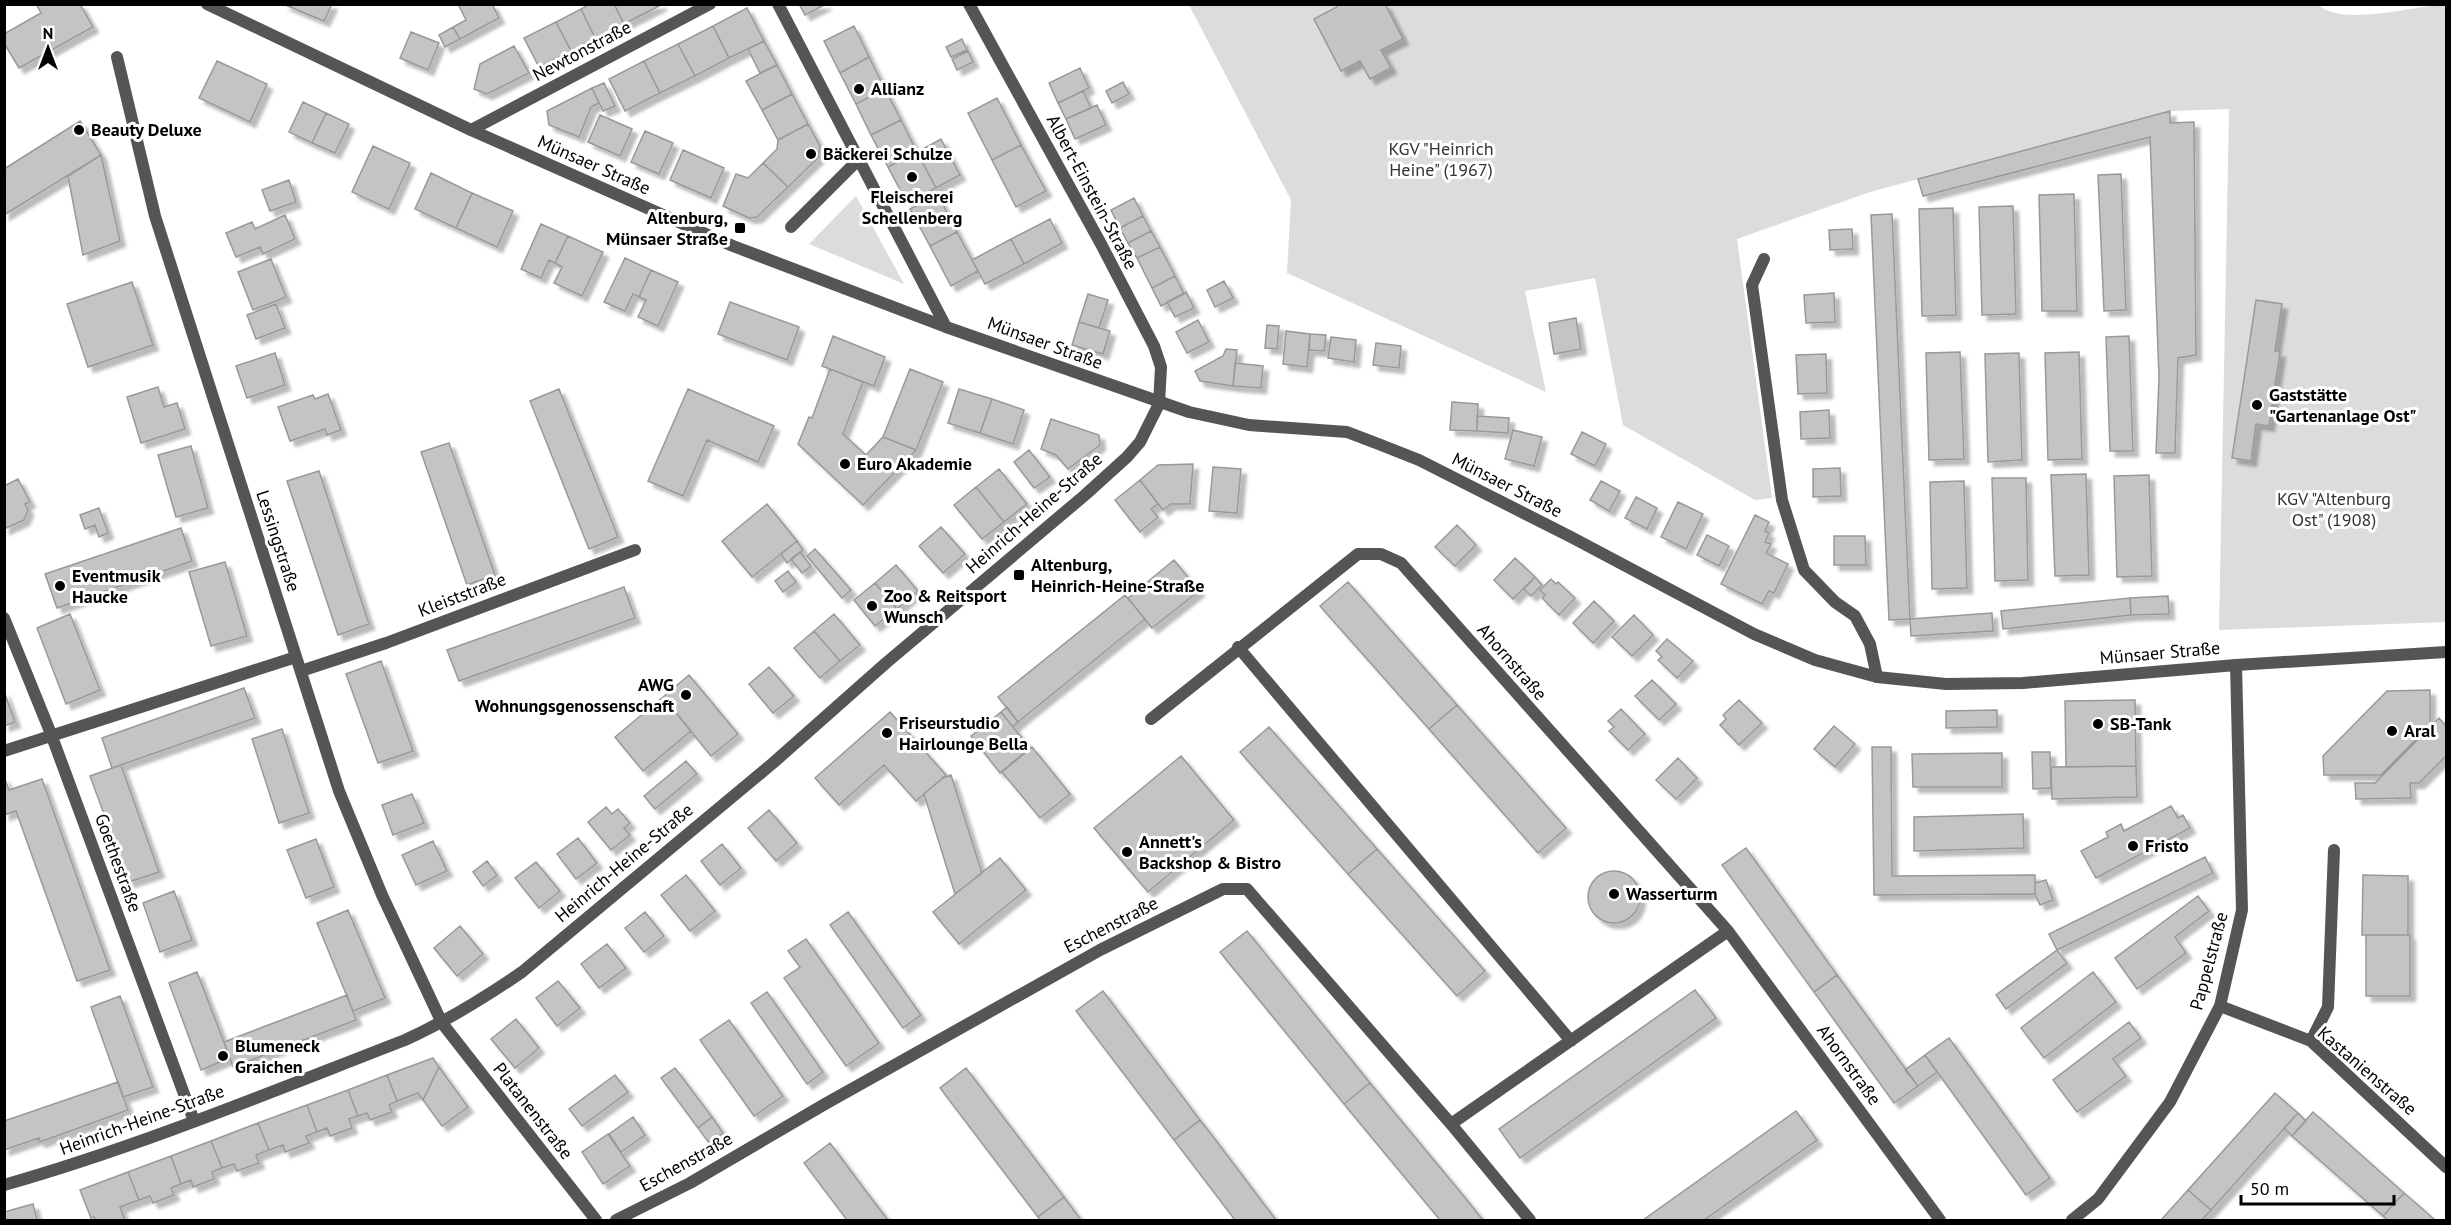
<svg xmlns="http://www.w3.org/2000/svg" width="2451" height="1225" font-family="'PT Sans',sans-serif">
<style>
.green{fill:#dcdcdc}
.building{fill:#c4c4c4;stroke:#999;stroke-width:1.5;filter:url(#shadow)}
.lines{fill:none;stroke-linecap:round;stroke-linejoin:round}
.minor{stroke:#555;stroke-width:12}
.tertiary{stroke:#555;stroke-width:12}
.poi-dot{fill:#000;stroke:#fff;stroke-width:2}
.labels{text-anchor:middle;stroke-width:6;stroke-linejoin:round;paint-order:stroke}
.street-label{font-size:18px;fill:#000;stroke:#fff}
.poi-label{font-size:18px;font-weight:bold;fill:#000;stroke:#fff;text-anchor:start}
.park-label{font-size:18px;fill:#333;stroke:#fff}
</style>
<defs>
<filter id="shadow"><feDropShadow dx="5.5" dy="5.5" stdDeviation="1.5" flood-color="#0004"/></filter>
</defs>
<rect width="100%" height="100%" fill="#fff"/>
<path class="green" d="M2317 4C2342 28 2413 5 2446 5V622L2219 630 2229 109 2170 111 1870 192 1737 239 1772 498 1755 500 1623 425 1595 278 1525 291 1546 392 1287 273 1291 200 1189 5Z
M856 196 904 284 809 244Z"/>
<path class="building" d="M36 4H80L93 27 19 68 4 43V34L41 13Z
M283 4H332L324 21Z
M458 4H492L499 18 460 39 453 27 466 20Z
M590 4H614L624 24 595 38 581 9Z
M614 4H661V5L624 24Z
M799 4H826L805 15Z
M1336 4H1385L1403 39 1381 50 1391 68 1370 79 1360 61 1341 71 1314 19 1337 7Z
M747 8 764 41 729 58 713 26Z
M581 9 595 38 571 51 556 22Z
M556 22 571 51 539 67 524 38Z
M713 26 729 58 695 76 678 44Z
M854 26 869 57 840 73 824 41Z
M453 27 460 39 445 47 439 35Z
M411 32 439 43 428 70 400 58Z
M962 39 967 50 951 57 946 47Z
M764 41 777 65 760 73 748 49Z
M678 44 695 76 660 93 644 61Z
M514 46 529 73 487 94 474 89 480 64Z
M968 51 973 62 957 70 952 59Z
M869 57 885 89 856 104 840 73Z
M217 61 267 84 250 122 199 98Z
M644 61 660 93 625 111 609 79Z
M777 65 792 94 762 110 746 81Z
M1080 68 1089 88 1058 103 1049 83Z
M1123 82 1129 94 1112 103 1106 91Z
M604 83 615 106 603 111 592 88Z
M592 88 599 103 591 107 579 137 549 125 547 111Z
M885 89 901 120 871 135 856 104Z
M1083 91 1091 108 1066 119 1058 103Z
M792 94 808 124 778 140 762 110Z
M997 98 1021 145 992 160 968 113Z
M303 102 326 113 312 143 289 132Z
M1097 105 1106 125 1075 139 1066 119Z
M2170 111V123L2194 122 2196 355 2178 358 2175 453H2156L2159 377 2150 137 1923 196 1918 179Z
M326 113 349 124 335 153 312 143Z
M600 115 632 129 620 156 588 142Z
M901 120 917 152 888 167 871 135Z
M80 121 101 155 4 215V169Z
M808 124 820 146 818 158 788 187 763 163 777 149 778 140Z
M645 131 673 143 659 174 631 162Z
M941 139 960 175 936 188 917 152Z
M1021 145 1046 191 1016 207 992 160Z
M373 146 410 163 389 209 352 192Z
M683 150 724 168 711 198 670 180Z
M917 152 936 188 907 203 888 167Z
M101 155 120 241 83 255 68 176Z
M763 163 788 187 757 217 749 218 723 206 736 174 748 178Z
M431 173 472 193 456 228 415 209Z
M2121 174 2126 310 2104 311 2098 175Z
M289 180 296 202 270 211 262 190Z
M472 193 513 211 497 247 456 228Z
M2074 194 2077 311H2042L2039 195Z
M938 195 957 232 930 246 910 209Z
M1134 198 1143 216 1120 228 1111 210Z
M2013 206 2016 314 1982 315 1979 207Z
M1953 208 1956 315 1922 316 1919 209Z
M1892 214 1910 619 1889 620 1871 215Z
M285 215 295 239 263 254 260 247 236 257 226 233 252 222 255 229Z
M1143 216 1151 231 1128 243 1120 228Z
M1050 219 1062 243 1024 264 1011 239Z
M541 224 568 236 555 263 549 260 541 278 521 269Z
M1852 229 1853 249 1830 250 1829 230Z
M1151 231 1160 247 1137 258 1128 243Z
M957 232 978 271 951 286 930 246Z
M568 236 603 252 582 296 554 283 562 267 555 263Z
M1011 239 1024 264 985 284 972 260Z
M1160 247 1175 276 1152 288 1137 258Z
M625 258 651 270 639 297 633 294 625 311 604 302Z
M271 259 286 297 253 310 238 272Z
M651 270 678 282 658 326 638 317 646 300 639 297Z
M1175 276 1184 294 1161 306 1152 288Z
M1224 281 1233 298 1215 307 1207 290Z
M132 282 153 345 88 367 67 304Z
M1186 292 1194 308 1175 317 1167 302Z
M1834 293 1835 322 1806 323 1804 295Z
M1088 294 1108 300 1099 328 1079 322Z
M2256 300 2282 304 2275 351 2280 352 2269 426 2256 424 2251 461 2232 458Z
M730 302 799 327 787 360 718 334Z
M276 304 285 328 256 339 247 315Z
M1576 318 1581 349 1554 354 1549 323Z
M1198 320 1209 342 1187 353 1176 332Z
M1079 322 1110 331 1103 354 1072 345Z
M1267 325 1279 326 1277 349 1265 348Z
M1286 331 1310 334 1307 367 1283 364Z
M1310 334 1326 335 1324 351 1309 350Z
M833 336 885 357 874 386 822 366Z
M2129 336 2133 451H2110L2106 337Z
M1331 337 1356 340 1354 362 1328 358Z
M1376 343 1401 346 1399 368 1373 365Z
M1226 349 1237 350 1233 386 1200 381 1195 371 1223 356Z
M1960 352 1964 459 1929 460 1926 353Z
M2079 352 2082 459 2048 460 2045 353Z
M275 353 285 385 247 398 236 366Z
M2019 353 2022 460 1988 462 1985 354Z
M1826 354 1827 393 1798 394 1796 355Z
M1235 363 1263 366 1261 388 1233 386Z
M830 369 863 382 843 434 866 455 883 437 916 450 863 505 798 444 809 417 812 418Z
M910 369 943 382 916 450 883 437Z
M158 387 164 407 177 403 185 429 141 443 127 397Z
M559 389 618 537 589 549 530 401Z
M688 389 774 426 758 462 707 440 683 496 648 481Z
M959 389 992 399 980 433 948 423Z
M328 394 341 430 327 435 325 429 290 441 278 407 313 395 315 399Z
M992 399 1024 410 1013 444 980 433Z
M1452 402 1478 404 1477 431 1450 430Z
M1829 410 1830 438 1801 439 1800 412Z
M1477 416 1509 418 1508 433 1477 431Z
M1051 419 1099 435 1100 445 1068 469 1056 455 1041 449Z
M1513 430 1542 437 1534 466 1505 459Z
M1582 432 1606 444 1595 466 1571 454Z
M449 443 495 575 467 585 421 452Z
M191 446 208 508 176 517 158 455Z
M1029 450 1050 477 1034 488 1014 462Z
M1193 464 1190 504H1171L1163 510 1140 480 1158 465Z
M1213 467 1241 469 1237 513 1209 511Z
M1840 468 1841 496 1813 497V469Z
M999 469 1027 504 1004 522 976 487Z
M319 471 369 624 338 635 287 481Z
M2086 474 2089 575 2055 576 2051 475Z
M2149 475 2152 576 2117 577 2114 476Z
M1992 478H2026L2028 580 1995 581Z
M18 479 30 502 25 504 28 510 24 520 4 529V486Z
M1140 480 1158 504 1151 509 1158 517 1140 532 1115 500Z
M1601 481 1620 491 1609 511 1590 500Z
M1964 481 1967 588 1932 589 1930 482Z
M976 487 1004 522 982 539 954 505Z
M1636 497 1657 508 1647 529 1625 518Z
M1678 502 1703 514 1686 549 1661 537Z
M767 504 797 541 752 577 722 541Z
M99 508 108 533 99 537 95 525 85 529 80 515Z
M1755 515 1769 522 1765 531 1769 533 1765 542 1771 544 1766 553 1788 564 1774 593 1769 591 1762 604 1721 584Z
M1457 525 1476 545 1455 566 1435 547Z
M941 527 965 554 943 573 919 546Z
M181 528 192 561 57 608 45 574Z
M1707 535 1729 546 1719 566 1697 555Z
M1834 536H1865L1866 565H1834Z
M797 541 803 550 787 563 781 554Z
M815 549 851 590 842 598 807 556Z
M800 552 811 566 802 573 791 559Z
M1515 558 1535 577 1513 599 1494 580Z
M1174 560 1199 591 1152 628 1128 598Z
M225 562 247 636 211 646 189 572Z
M896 565 918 591 897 609 875 583Z
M788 571 796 582 783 592 775 581Z
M1535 577 1542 585 1531 596 1524 589Z
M1551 579 1556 584 1558 582 1575 598 1559 615 1542 598 1545 595 1540 590Z
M1348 582 1457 705 1429 729 1320 606Z
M875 583 897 609 875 626 854 600Z
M624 587 635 618 459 681 447 650Z
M1125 595 1145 619 1018 722 998 697Z
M2168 596 2169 614 2131 615 2130 598Z
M2130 598 2131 615 2003 629 2001 611Z
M1594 601 1614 621 1593 643 1573 623Z
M1992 613 1993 631 1911 636 1910 619Z
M70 614 100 690 66 704 37 628Z
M834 614 860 645 840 661 814 631Z
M1634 615 1653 635 1632 656 1612 637Z
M814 631 840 661 820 678 794 648Z
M1667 639 1693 661 1677 678 1658 660 1662 657 1656 651Z
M381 661 413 751 378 763 346 674Z
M769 667 794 696 773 713 749 684Z
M689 675 738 734 711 756 663 697Z
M1652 680 1676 704 1659 720 1635 696Z
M244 688 255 718 112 768 102 738Z
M2430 690V725L2381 775H2324L2323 756 2387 691Z
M4 691 15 722 4 726Z
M663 697 691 731 643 771 615 737Z
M1739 700 1762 723 1739 745 1720 725 1726 719 1723 715Z
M2135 700 2136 766 2066 767 2065 701Z
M1457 705 1566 828 1538 853 1429 729Z
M1007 707 1018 722 1013 727 1001 712Z
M1621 709 1645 734 1628 750 1609 731 1614 727 1608 721Z
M1997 710V727L1946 728V711Z
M890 712 946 775 916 801 884 765 839 805 815 778Z
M1001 712 1030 748 1000 773 971 736Z
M2439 718 2446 726V756L2419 783H2410L2411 798 2356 799 2355 783H2375Z
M1834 726 1855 744 1835 767 1814 749Z
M1269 727 1377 849 1348 874 1240 752Z
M282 729 309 813 279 823 252 739Z
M1032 747 1070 794 1040 818 1002 772Z
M1872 747H1891L1892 876 2035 875V894L1874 895Z
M2032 752H2050L2051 788 2033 789Z
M2002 753V787H1913L1912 754Z
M1181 756 1234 820 1148 892 1094 828Z
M1678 758 1697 778 1676 799 1656 780Z
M686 761 697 774 655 809 644 796Z
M121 765 159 872 129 882 90 776Z
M2136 766 2137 797 2052 799 2051 767Z
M951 775 982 873 955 894 924 794 943 778Z
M4 777 9 790 42 779 110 970 77 981 16 811 4 815Z
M412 794 424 823 393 835 382 805Z
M2171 806 2178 818 2183 815 2190 828 2096 878 2081 851 2108 837 2106 832 2121 824 2124 831Z
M606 807 612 814 618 809 630 823 624 828 630 835 611 850 588 822Z
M769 810 797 843 776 861 748 828Z
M2023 814 2024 848 1914 851V817Z
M578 838 597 863 576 879 557 854Z
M316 839 334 887 306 898 287 850Z
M433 841 447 871 416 885 402 855Z
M722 844 741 868 720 885 701 861Z
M1746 848 1837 975 1814 992 1722 865Z
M1377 849 1485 971 1457 996 1348 874Z
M2205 857 2213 873 2057 950 2049 934Z
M1000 858 1026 890 959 944 933 912Z
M487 861 497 875 483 886 473 872Z
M536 862 560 891 539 908 515 878Z
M1588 897a26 26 0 1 1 52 0a26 26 0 1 1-52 0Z
M686 875 715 911 690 931 661 895Z
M2363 875 2408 876V935H2362Z
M2046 880 2053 900 2040 905 2035 894V883Z
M174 891 192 940 160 952 143 903Z
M2198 896 2209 911 2175 937 2186 953 2137 989 2115 958Z
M348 910 385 998 353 1011 317 923Z
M645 912 664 936 644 952 625 928Z
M848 912 921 1015 903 1028 830 925Z
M460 926 483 954 457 976 434 948Z
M1247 931 1370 1083 1344 1104 1220 952Z
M2366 935H2410V996H2366Z
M806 939 879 1043 846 1066 784 978 800 967 788 951Z
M607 944 626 968 599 988 581 964Z
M2057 950 2067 963 2006 1009 1996 995Z
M197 972 230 1058 201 1070 169 983Z
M2093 972 2116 1002 2044 1058 2021 1028Z
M1837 975 1918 1086 1894 1103 1814 992Z
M558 981 580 1008 557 1026 536 998Z
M1695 990 1716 1018 1520 1158 1499 1129Z
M1103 991 1200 1120 1174 1140 1076 1011Z
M767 992 823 1072 807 1084 751 1003Z
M347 995 356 1020 233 1067 224 1042Z
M120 996 153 1087 123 1097 91 1007Z
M516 1019 539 1048 515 1068 491 1039Z
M729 1020 783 1096 754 1116 700 1040Z
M2129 1022 2141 1038 2113 1059 2126 1076 2077 1112 2053 1080Z
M1949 1038 2050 1178 2026 1195 1925 1055Z
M1925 1055 1937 1072 1918 1086 1905 1070Z
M433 1058 439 1067 423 1100 418 1093 397 1101 387 1075Z
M439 1067 468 1107 442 1126 423 1100Z
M675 1068 712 1117 698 1128 661 1078Z
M966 1068 1064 1197 1038 1217 940 1088Z
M387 1075 397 1101 389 1105 392 1112 370 1120 367 1113 358 1116 348 1090Z
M615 1075 628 1092 582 1126 569 1109Z
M118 1082 128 1110 40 1142 39 1138 4 1150V1121Z
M1370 1083 1462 1194 1483 1220H1440L1344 1104Z
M348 1090 358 1116 349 1119 352 1128 330 1136 327 1128 317 1132 307 1105Z
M2275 1093 2298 1113 2211 1210 2188 1190Z
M307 1105 317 1132 306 1136 309 1143 285 1152 283 1145 269 1150 258 1123Z
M1796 1111 1817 1140 1704 1220H1643Z
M2313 1112 2404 1193 2383 1216 2292 1136Z
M2298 1113 2306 1121 2292 1136 2284 1128Z
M633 1117 645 1135 621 1152 609 1134Z
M712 1117 723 1133 709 1143 698 1128Z
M1200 1120 1211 1134 1276 1220H1235L1174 1140Z
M258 1123 269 1150 256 1155 259 1163 237 1171 234 1164 222 1168 211 1141Z
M608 1134 630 1166 603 1184 582 1152Z
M211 1141 222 1168 212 1172 214 1179 193 1187 191 1180 181 1184 171 1156Z
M830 1143 865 1190 888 1220H847L804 1163Z
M171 1156 181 1184 171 1188 174 1195 153 1203 150 1196 139 1200 128 1172Z
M128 1172 139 1200 120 1207 125 1220H96L94 1217 91 1218 80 1190Z
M2188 1190 2211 1210 2202 1220H2161Z
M2404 1193 2418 1205 2435 1220H2388L2383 1216Z
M1064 1197 1081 1220H1040L1038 1217Z
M33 1204 37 1220H4V1212Z"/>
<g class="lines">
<path class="minor" d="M778 4 946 327
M969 4 1101 244 1154 346 1161 367 1159 404
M117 57 155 216 339 791 382 895 442 1023 596 1220
M471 130 710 4
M791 227 860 158
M1764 259 1752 285 1782 500 1804 570 1835 602 1855 616 1870 644 1877 677
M4 618 51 734 194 1121
M1238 647 1571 1041
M301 671 386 643 635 550
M1151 719 1358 554H1381L1401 563 1728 931 1940 1220
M4 751 296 657
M2220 1006 2311 1041 2446 1167
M2311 1041 2328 1007 2334 850
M1451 1124 1728 931
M616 1220 690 1183 825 1104 1100 950 1223 889H1247L1451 1124 1530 1220
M2072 1220 2098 1199 2170 1102 2220 1006 2242 910 2236 665"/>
<path class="tertiary" d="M207 4 471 130 733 246 946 327 1189 412 1249 425 1347 432 1381 445 1419 460 1571 537 1754 634 1815 660 1877 677 1946 684 2023 683 2236 665 2446 652
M4 1185C141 1146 273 1091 405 1040 447 1021 484 998 522 972L773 763 886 663 1085 495 1127 457 1140 442 1159 404"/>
</g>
<g class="poi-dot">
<circle cx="859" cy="89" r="6"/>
<circle cx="79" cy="130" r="6"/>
<circle cx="811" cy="154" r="6"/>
<circle cx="912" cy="177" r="6"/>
<rect x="734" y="222" width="12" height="12" rx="3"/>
<circle cx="2257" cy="405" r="6"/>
<circle cx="845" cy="464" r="6"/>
<rect x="1013" y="569" width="12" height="12" rx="3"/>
<circle cx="60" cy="586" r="6"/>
<circle cx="872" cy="606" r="6"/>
<circle cx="686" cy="695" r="6"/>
<circle cx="2098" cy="724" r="6"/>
<circle cx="2392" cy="731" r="6"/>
<circle cx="887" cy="733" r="6"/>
<circle cx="2133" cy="846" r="6"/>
<circle cx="1127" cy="852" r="6"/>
<circle cx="1614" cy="894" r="6"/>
<circle cx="223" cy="1056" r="6"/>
</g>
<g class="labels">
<g class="street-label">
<text transform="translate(582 51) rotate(-28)" y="6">Newtonstraße</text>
<text transform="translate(594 165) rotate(24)" y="6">Münsaer Straße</text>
<text transform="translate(1092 192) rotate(62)" y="6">Albert-Einstein-Straße</text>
<text transform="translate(1045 343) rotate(20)" y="6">Münsaer Straße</text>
<text transform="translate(1507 485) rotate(27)" y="6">Münsaer Straße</text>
<text transform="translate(1034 513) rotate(-41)" y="6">Heinrich-Heine-Straße</text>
<text transform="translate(278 541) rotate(72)" y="6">Lessingstraße</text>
<text transform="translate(462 595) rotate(-21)" y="6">Kleiststraße</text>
<text transform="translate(2160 653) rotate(-5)" y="6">Münsaer Straße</text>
<text transform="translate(1512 662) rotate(49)" y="6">Ahornstraße</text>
<text transform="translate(118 863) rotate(70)" y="6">Goethestraße</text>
<text transform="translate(624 863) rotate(-40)" y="6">Heinrich-Heine-Straße</text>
<text transform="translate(1111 925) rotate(-27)" y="6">Eschenstraße</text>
<text transform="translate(2209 961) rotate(-75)" y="6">Pappelstraße</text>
<text transform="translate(1849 1065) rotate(54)" y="6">Ahornstraße</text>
<text transform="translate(2367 1071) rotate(41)" y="6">Kastanienstraße</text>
<text transform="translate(533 1111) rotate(52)" y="6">Platanenstraße</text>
<text transform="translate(142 1120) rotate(-20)" y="6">Heinrich-Heine-Straße</text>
<text transform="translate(686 1162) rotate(-29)" y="6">Eschenstraße</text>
</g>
<g class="poi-label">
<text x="871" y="95">Allianz</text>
<text x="91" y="136">Beauty Deluxe</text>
<text x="823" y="160">Bäckerei Schulze</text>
<text x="912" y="203" text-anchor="middle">Fleischerei<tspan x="912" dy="21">Schellenberg</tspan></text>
<text x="728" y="224" text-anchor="end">Altenburg,<tspan x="728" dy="21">Münsaer Straße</tspan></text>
<text x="2269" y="401">Gaststätte<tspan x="2269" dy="21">"Gartenanlage Ost"</tspan></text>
<text x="857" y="470">Euro Akademie</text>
<text x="1031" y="571">Altenburg,<tspan x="1031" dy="21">Heinrich-Heine-Straße</tspan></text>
<text x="72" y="582">Eventmusik<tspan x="72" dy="21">Haucke</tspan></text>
<text x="884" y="602">Zoo &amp; Reitsport<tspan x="884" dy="21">Wunsch</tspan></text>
<text x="674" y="691" text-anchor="end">AWG<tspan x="674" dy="21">Wohnungsgenossenschaft</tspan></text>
<text x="899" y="729">Friseurstudio<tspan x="899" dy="21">Hairlounge Bella</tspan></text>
<text x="2110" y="730">SB-Tank</text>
<text x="2404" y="737">Aral</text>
<text x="1139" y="848">Annett's<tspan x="1139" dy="21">Backshop &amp; Bistro</tspan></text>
<text x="2145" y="852">Fristo</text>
<text x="1626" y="900">Wasserturm</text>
<text x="235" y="1052">Blumeneck<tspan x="235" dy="21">Graichen</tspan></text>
</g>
<g class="park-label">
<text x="1441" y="155">KGV "Heinrich<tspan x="1441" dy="21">Heine" (1967)</tspan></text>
<text x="2334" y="505">KGV "Altenburg<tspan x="2334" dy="21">Ost" (1908)</tspan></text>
</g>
</g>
<rect width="2451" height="1225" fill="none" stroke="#000000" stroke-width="12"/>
<g transform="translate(48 48)" stroke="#ffffff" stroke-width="4.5" paint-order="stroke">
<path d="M0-4.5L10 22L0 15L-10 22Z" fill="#000000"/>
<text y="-9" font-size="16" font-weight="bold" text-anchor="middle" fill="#000000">N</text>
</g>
<path d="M2241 1195v9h153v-9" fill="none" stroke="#000000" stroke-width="3"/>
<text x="2250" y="1195" font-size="18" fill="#000000" stroke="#ffffff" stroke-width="4.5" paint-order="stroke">50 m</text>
</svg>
